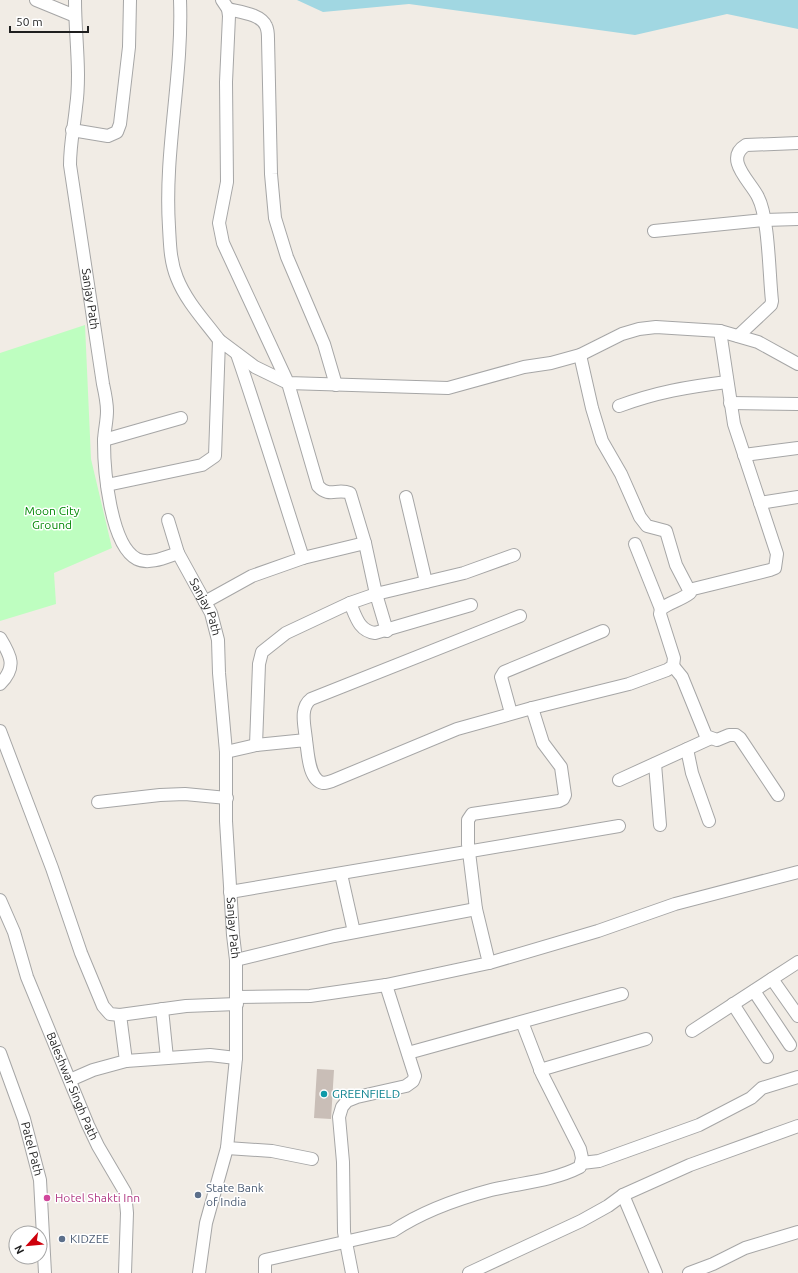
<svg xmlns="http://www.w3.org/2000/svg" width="798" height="1273" font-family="Ubuntu,sans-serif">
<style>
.park{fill:#befec0}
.water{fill:#a1d7e2}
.building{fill:#c9beb7}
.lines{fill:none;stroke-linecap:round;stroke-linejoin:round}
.minor-casing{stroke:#a6a6a6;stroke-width:14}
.minor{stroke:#fff;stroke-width:12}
.culture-dot{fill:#0f9aa8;stroke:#fff;stroke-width:1.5}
.service-dot{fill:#5c6f8a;stroke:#fff;stroke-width:1.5}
.hotel-dot{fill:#d1479c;stroke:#fff;stroke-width:1.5}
.labels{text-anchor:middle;stroke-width:3;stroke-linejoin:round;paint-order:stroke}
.street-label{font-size:12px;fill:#1f1f1f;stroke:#fff}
.park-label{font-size:12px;fill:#028806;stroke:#fff}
.culture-label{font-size:12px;fill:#0d838f;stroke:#fff;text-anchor:start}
.service-label{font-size:12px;fill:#4e5e75;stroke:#fff;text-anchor:start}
.hotel-label{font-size:12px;fill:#b23c85;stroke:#fff;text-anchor:start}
</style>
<rect width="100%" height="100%" fill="#f1ece5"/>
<path class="park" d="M85 325 91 459 112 548 54 573 56 604 0 621V353Z"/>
<path class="water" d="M297 0H798V29L727 14 635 35 409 4 323 12Z"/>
<path class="building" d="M317 1069 334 1070 331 1119 314 1118Z"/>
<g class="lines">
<g class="minor-casing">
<g id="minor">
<path d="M36 0 75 16"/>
<path id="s1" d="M75 0C75 36 81 72 76 107 74 128 70 143 70 165L103 384C105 393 107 402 107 411 107 422 104 432 104 442 104 469 110 545 137 559 149 565 166 557 178 553L211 613 218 640 219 673 226 752V821L233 935 236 960V1058L227 1148 206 1223 199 1273"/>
<path d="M180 0C183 76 164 151 169 227 170 244 170 261 177 278 186 301 204 320 219 340"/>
<path d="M222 0 228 9 229 16 226 82 227 182 219 223 223 243 288 383 448 388 524 367 551 363 580 355 622 334 639 329 656 327 720 331 758 342 798 364"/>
<path d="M228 9C240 12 261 14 266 26 268 30 268 35 268 39L271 174 275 218 287 257 324 344 336 385"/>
<path d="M72 130 108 136 117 132 120 124 129 47 130 0"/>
<path d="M654 231 764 220 798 219"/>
<path d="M738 336 771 305 772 301C769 275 769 218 758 197 751 182 723 159 746 145L798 143"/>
<path d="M237 354C260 421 281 490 303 558"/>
<path d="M730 403 798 404"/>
<path d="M619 406C657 392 687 387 727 382"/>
<path d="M104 440 181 418"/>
<path d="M744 455 798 448"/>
<path d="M107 485 202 465 215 456 219 340 255 367 288 383 318 486C329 498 337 488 350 493L365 543"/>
<path d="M406 497 426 582"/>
<path d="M760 503 798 497"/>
<path d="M168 520 178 553"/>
<path d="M635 544 661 609"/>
<path d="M689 590 770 570 775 568 777 554 734 424 720 331"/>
<path d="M205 602 252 576 303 558 365 543 376 594 464 573 514 555"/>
<path d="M350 603 376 594 387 631"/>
<path d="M0 638C11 656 17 667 0 684"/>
<path d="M673 666 682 677 706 736 717 740 729 735H736L740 738 778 795"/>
<path d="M511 713 501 677 504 672 603 631"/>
<path d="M0 731 52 868 81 953 103 1006 110 1014 120 1015 186 1006 237 1004"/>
<path d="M306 740C305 727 299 708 311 699L520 616"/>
<path d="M256 745 259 664 262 652 286 633 350 603C356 617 359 631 375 633L471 605"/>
<path d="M687 749 692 773 709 821"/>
<path d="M226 752 256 745 306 740C308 751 308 780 323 783 325 783 329 782 332 781L457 729 532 708 629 684 667 670 673 666 674 658 660 614 661 609C670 602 681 600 690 593L689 590 676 565 666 531 647 526 640 517 621 474 602 441 592 408 580 355"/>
<path d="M655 764 660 825"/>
<path d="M619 780 709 739"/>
<path d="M98 802 160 795 185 794 227 798"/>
<path d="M341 874 354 932"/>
<path d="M230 892 619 826"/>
<path id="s2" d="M0 900 14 932 27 977 88 1125 98 1146 125 1192 127 1213 125 1273"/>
<path d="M236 960 334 936 476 909"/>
<path d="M489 963 598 931 675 904 798 872"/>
<path d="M772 979 798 1016"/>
<path d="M754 991 790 1045"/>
<path d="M237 997 310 996 386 985 489 963 476 909 468 844V820L472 814 559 801 563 799 565 795 561 767 543 743 532 708"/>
<path d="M733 1004 767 1057"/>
<path d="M162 1009 167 1058"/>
<path d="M692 1031 798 962"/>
<path id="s3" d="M0 1053 24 1119 40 1180 45 1273"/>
<path d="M408 1053 622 994"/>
<path d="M126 1061 210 1055 236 1058"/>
<path d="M540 1070 646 1039"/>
<path d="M70 1080 93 1070 126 1061 120 1015"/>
<path d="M227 1148 272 1151 312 1159"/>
<path d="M582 1163 599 1161 699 1125 751 1098 762 1088 798 1077"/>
<path d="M623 1195 656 1273"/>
<path d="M265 1273V1260L393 1231C423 1211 457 1199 491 1190 520 1183 553 1181 580 1167L582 1158 580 1149 542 1074 522 1022"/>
<path d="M352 1273 344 1232 343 1162 339 1117 342 1107 347 1101 357 1097 406 1086 413 1081 415 1076 386 985"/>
<path d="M469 1273 581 1221 608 1206 623 1195 690 1165 798 1126"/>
<path d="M689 1273 713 1264 745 1248 798 1232"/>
</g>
</g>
<use href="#minor" class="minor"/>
</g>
<circle class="culture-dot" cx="324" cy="1094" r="4"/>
<g class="service-dot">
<circle cx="198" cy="1195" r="4"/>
<circle cx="62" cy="1239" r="4"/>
</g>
<circle class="hotel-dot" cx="47" cy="1198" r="4"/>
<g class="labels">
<g class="street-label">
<text dy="4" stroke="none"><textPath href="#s1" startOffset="301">Sanjay Path</textPath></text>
<text dy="4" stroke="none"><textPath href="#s1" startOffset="674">Sanjay Path</textPath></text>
<text dy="4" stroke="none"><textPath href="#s1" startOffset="998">Sanjay Path</textPath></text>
<text dy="4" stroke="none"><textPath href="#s2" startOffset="200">Baleshwar Singh Path</textPath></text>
<text dy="4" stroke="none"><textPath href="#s3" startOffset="101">Patel Path</textPath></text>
</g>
<g class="park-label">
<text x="52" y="515">Moon City<tspan x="52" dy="14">Ground</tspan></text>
</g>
<g class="culture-label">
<text x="332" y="1098">GREENFIELD</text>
</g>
<g class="service-label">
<text x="206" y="1192">State Bank<tspan x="206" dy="14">of India</tspan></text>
<text x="70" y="1243">KIDZEE</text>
</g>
<g class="hotel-label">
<text x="55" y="1202">Hotel Shakti Inn</text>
</g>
</g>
<g transform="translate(28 1245) rotate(243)"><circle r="19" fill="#ffffff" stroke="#a5a5a5"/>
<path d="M0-3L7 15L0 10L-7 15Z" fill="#ce000c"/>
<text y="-6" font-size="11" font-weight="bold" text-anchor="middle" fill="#1f1f1f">N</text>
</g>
<path d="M10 26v6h78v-6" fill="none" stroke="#1f1f1f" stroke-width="2"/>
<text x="16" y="26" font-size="12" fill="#1f1f1f" stroke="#ffffff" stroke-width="3" paint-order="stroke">50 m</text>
</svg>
